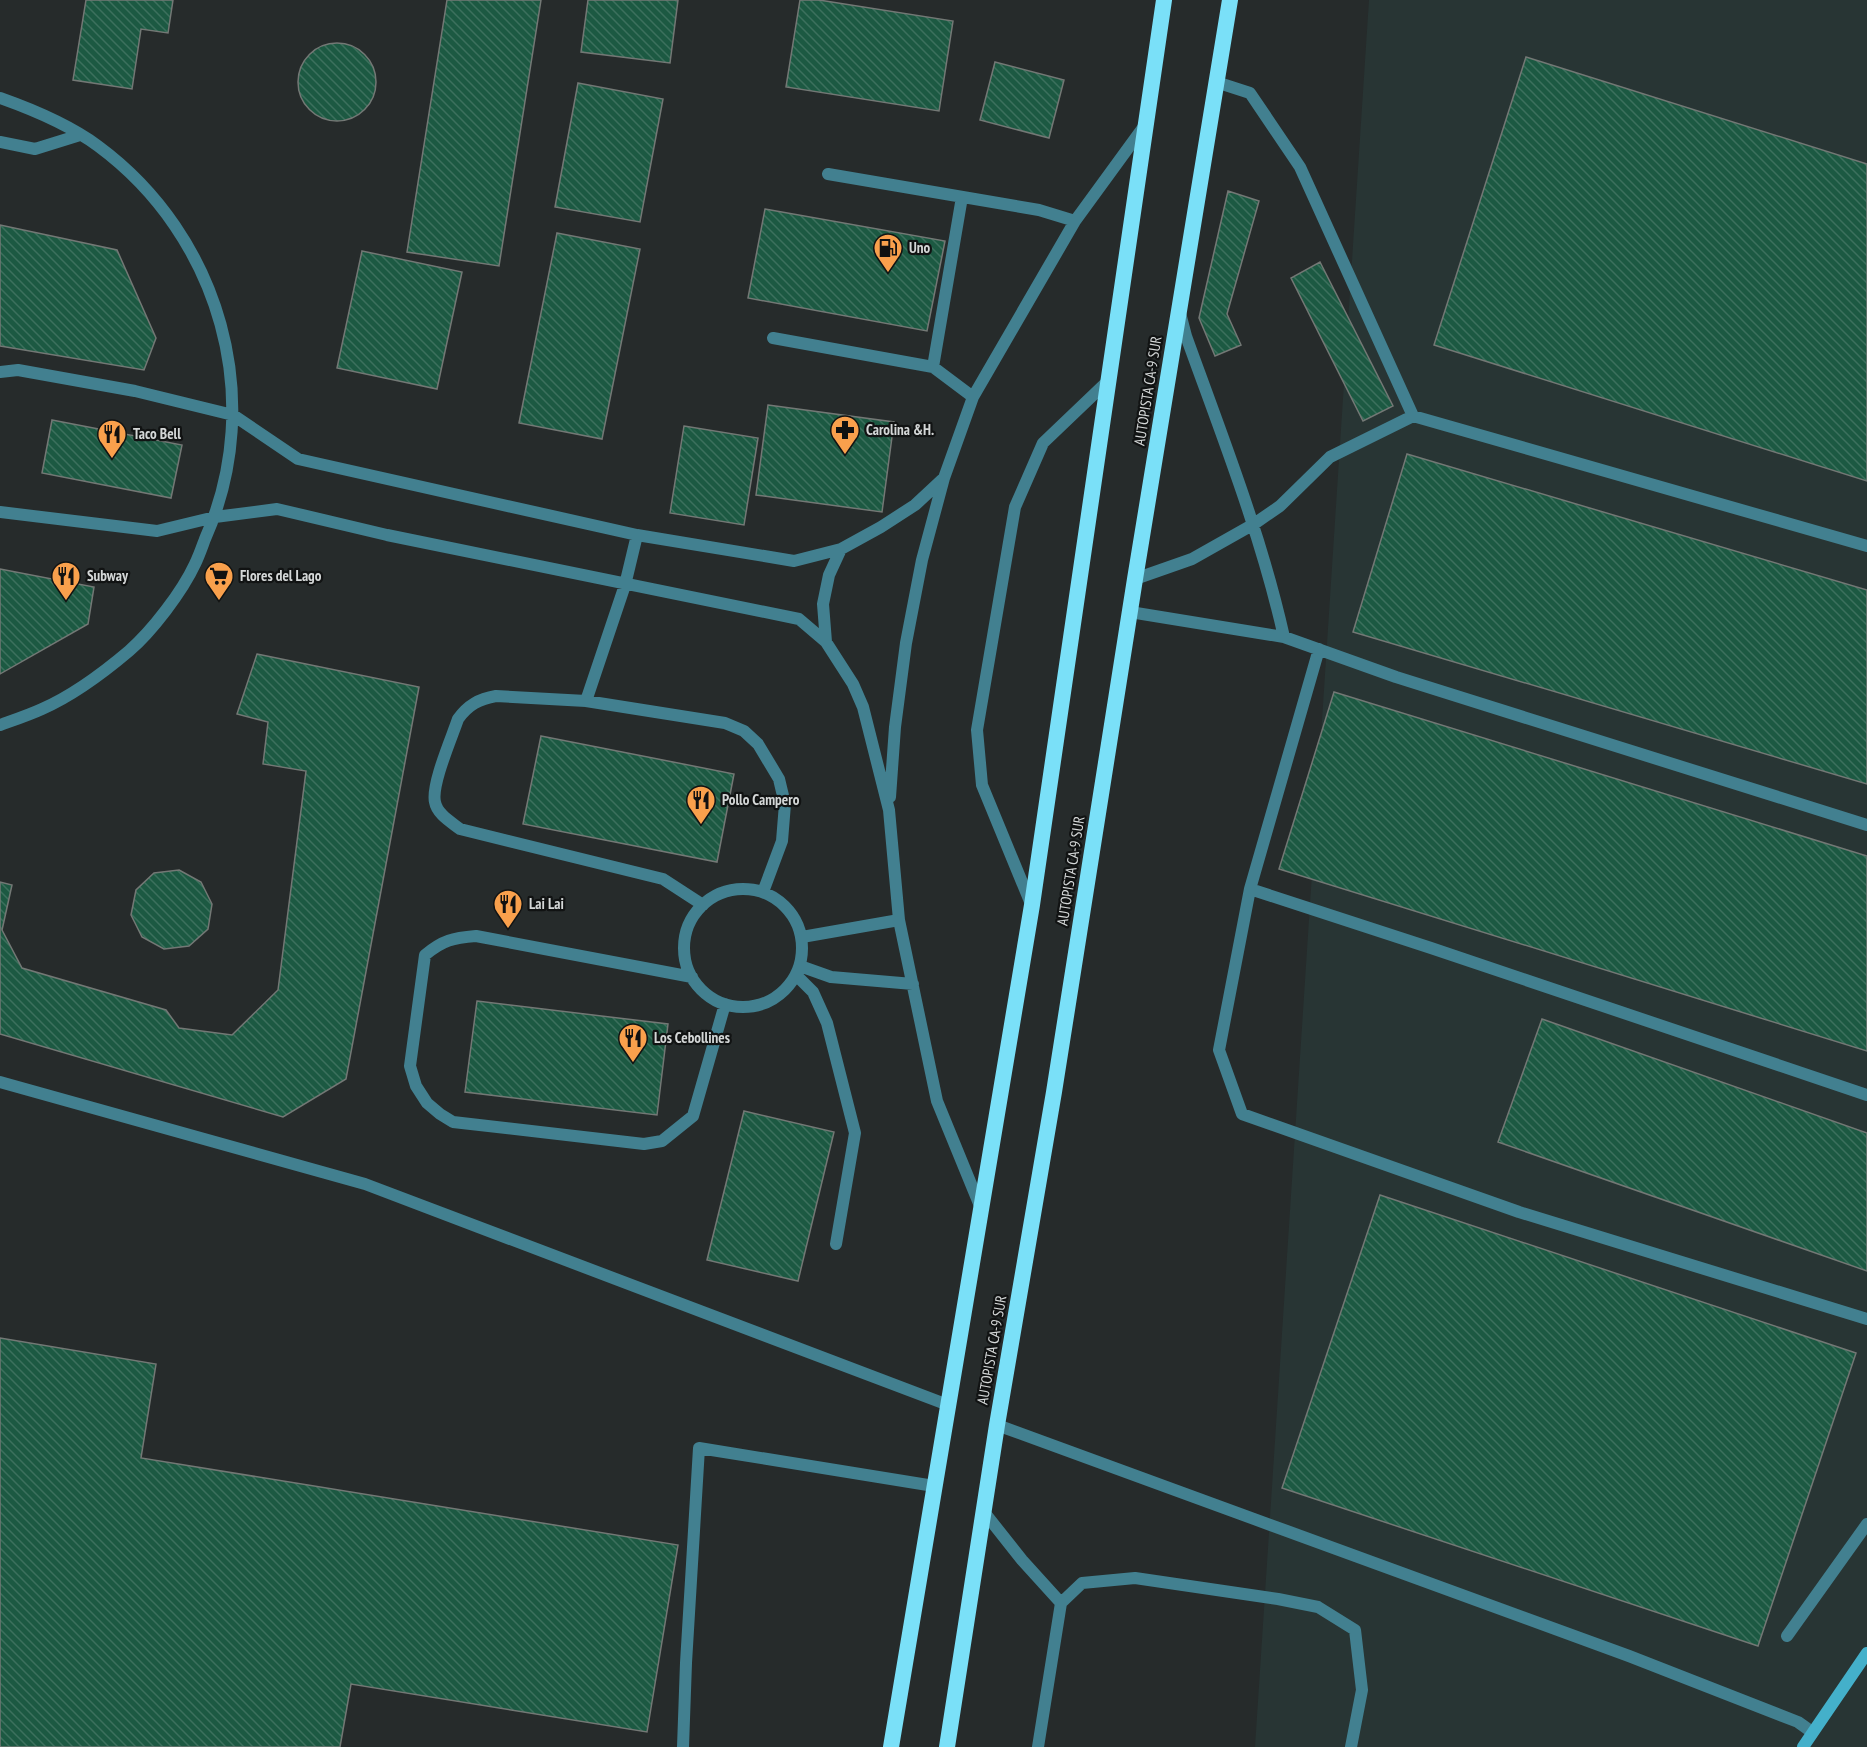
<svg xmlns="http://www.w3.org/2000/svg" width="1867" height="1747" font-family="'PT Sans Narrow',sans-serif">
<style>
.built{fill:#283534}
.building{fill:url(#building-back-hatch);stroke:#737875;stroke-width:1.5}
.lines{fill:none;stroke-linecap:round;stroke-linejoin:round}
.service{stroke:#428090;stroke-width:12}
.minor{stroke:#428090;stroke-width:12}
.secondary{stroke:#44b0ca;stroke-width:12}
.trunk{stroke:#7ae0f8;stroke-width:16}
.labels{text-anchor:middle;stroke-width:4.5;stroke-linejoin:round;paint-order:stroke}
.poi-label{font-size:15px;font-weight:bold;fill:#d4d7d7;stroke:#111313;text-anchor:start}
.street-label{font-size:15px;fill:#d4d7d7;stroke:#111313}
</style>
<defs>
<pattern id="building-back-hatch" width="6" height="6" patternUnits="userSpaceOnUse" patternTransform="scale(1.5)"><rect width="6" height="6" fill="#1c5942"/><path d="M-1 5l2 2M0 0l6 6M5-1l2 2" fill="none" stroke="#3c705d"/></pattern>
</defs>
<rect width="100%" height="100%" fill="#262b2b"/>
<path class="built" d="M1369 0H1867V1747H1255Z"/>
<path class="building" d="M86 0H173L168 33 141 29 132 89 73 80Z
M447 0H541L499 266 407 252Z
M588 0H678L670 63 581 52Z
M800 0H819L953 21 939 111 786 87Z
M298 82a39 39 0 1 1 78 0a39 39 0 1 1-78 0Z
M1526 57 1867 164V481L1434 345Z
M995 62 1064 80 1049 138 980 120Z
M578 83 663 99 640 222 555 207Z
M1228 191 1259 201 1227 314 1241 345 1215 356 1199 318Z
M765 209 945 241 927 331 748 298Z
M0 225 117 250 156 338 144 370 0 346Z
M557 233 640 249 602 439 519 423Z
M362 251 462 272 437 389 337 368Z
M1320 262 1393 406 1363 421 1291 278Z
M768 405 894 422 882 512 756 495Z
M52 420 182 445 171 498 42 473Z
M684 426 758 438 744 525 670 513Z
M1407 454 1867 590V784L1353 632Z
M0 569 94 587 88 624 0 674Z
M257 654 419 687 346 1079 283 1117 0 1034V882L12 885 2 930 22 968 166 1010 179 1028 232 1035 278 990 306 771 263 764 268 722 237 714Z
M1334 692 1867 856V1051L1279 869Z
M541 736 734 774 717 862 523 824Z
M179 870 201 882 212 904 208 929 189 946 164 949 142 937 131 915 136 890 154 873Z
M477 1001 668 1024 657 1115 465 1092Z
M1542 1019 1867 1133V1271L1498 1142Z
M744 1111 834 1132 798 1281 707 1260Z
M1380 1195 1856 1353 1758 1646 1282 1488Z
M0 1338 156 1364 141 1458 678 1545 647 1732 351 1684 340 1747H0Z"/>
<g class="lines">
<path class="service" d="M1216 82 1250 93 1300 167 1413 416
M0 98C34 110 68 124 98 146 220 236 267 400 205 539 202 547 199 556 195 564 182 592 152 631 129 651 103 673 74 695 42 709 29 715 14 720 0 725
M0 142 35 149 80 135
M828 174 1039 210 1075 221
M1180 313 1186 336C1222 436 1261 534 1284 637
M773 338 933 367 973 397
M933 367 962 197
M0 372 18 370 135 391 233 415 298 459 637 535 794 561 841 549 881 527 915 505 944 478
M0 512 157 531 215 517 277 509 387 535 799 619 826 642 853 684 863 707 889 810 899 920 937 1101 980 1206
M637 535 625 585 586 701 725 723 744 731 758 744 779 779 785 804 782 841 763 892
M1135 579 1192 559 1254 524 1280 506 1330 457 1413 416 1867 546
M1130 612 1284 637 1396 677 1867 825
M826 642 823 604 829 575 841 549
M1319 649 1250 889 1219 1050 1242 1114 1519 1212 1867 1319
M586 701 496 696C479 699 468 705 458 719 452 737 431 785 435 802 437 814 451 822 460 829L663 879 703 905
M890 797 895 727 906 643 922 560 944 478 973 397 1075 221 1145 125
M1250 889 1431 948 1867 1095
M684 948a59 59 0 1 1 118 0a59 59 0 1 1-118 0Z
M1031 904 982 785 977 730 1015 507 1043 443 1110 379
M802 937 899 920
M800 966 831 977 913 984
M796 975 813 992 827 1023 855 1133 836 1244
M692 977 476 936C453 938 443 940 425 955L410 1066 416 1086 427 1103 440 1114 453 1122 644 1144 662 1141 693 1116 725 1004
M984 1512 1022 1560 1061 1603 1038 1747
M1061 1603 1082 1583 1135 1578 1278 1599 1318 1607 1355 1630 1362 1690 1351 1747
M1787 1636 1867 1524
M683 1747 686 1663 699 1448 934 1486"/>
<path class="minor" d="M0 1082 365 1184 948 1405
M997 1425 1629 1656 1798 1722 1812 1732"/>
<path class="secondary" d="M1803 1747 1867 1653"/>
<path class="trunk" d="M891 1747 1032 905 1164 0
M947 1747 997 1425 1054 1092 1135 579 1230 0"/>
</g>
<defs>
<g id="fuel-pin" transform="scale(1.5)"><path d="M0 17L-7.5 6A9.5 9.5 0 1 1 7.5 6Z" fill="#f9a04c" stroke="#111313"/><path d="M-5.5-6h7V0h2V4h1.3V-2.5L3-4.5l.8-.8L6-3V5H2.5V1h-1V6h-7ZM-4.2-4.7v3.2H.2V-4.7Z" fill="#111"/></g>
<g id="pharmacy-pin" transform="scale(1.5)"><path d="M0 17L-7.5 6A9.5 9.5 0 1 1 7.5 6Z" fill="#f9a04c" stroke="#111313"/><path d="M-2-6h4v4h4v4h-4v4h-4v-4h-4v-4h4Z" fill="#111"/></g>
<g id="restaurant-pin" transform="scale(1.5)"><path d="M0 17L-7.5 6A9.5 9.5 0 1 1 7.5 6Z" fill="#f9a04c" stroke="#111313"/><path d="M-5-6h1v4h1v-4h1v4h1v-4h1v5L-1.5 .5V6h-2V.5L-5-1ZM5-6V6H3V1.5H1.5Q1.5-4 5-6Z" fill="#111"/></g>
<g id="supermarket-pin" transform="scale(1.5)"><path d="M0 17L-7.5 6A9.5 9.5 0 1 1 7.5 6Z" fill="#f9a04c" stroke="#111313"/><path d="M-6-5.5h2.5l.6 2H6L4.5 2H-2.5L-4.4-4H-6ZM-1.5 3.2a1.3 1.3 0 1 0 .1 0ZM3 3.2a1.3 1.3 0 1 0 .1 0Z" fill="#111"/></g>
</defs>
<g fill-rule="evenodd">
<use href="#fuel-pin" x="888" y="248"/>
<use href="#pharmacy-pin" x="845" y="430"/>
<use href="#restaurant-pin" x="112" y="434"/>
<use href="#restaurant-pin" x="66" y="576"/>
<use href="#supermarket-pin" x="219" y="576"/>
<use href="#restaurant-pin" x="701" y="800"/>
<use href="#restaurant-pin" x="508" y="904"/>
<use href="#restaurant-pin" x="633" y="1038"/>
</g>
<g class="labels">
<g class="poi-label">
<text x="909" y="253">Uno</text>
<text x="866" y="435">Carolina &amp;H.</text>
<text x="133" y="439">Taco Bell</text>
<text x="87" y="581">Subway</text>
<text x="240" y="581">Flores del Lago</text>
<text x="722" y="805">Pollo Campero</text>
<text x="529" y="909">Lai Lai</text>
<text x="654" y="1043">Los Cebollines</text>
</g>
<g class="street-label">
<text transform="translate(1148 391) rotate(-81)" y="5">AUTOPISTA CA-9 SUR</text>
<text transform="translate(1071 871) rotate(-81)" y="5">AUTOPISTA CA-9 SUR</text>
<text transform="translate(992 1350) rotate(-80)" y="5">AUTOPISTA CA-9 SUR</text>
</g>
</g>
</svg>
